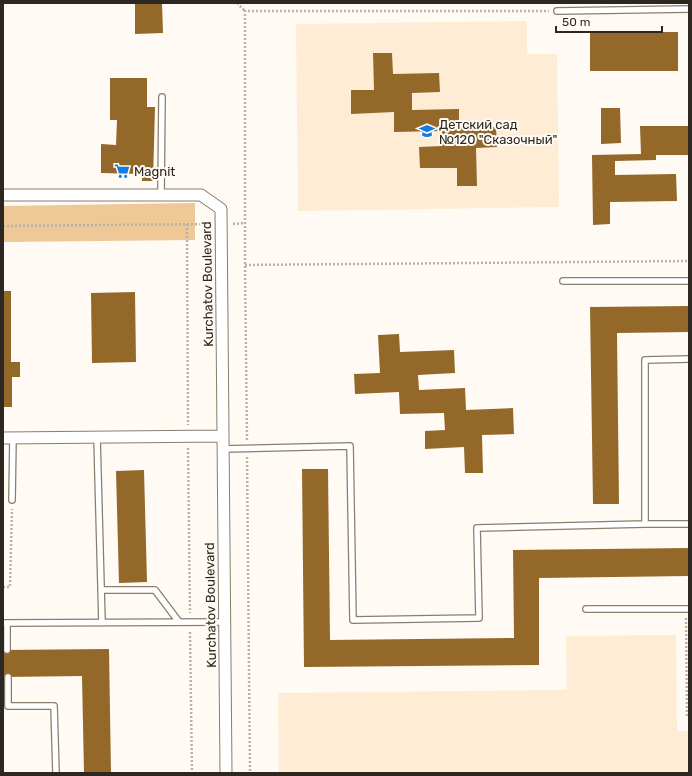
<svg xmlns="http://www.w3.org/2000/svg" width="692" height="776" font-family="Rubik,sans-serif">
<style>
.built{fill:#feecd5}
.green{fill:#eec896}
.building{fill:#936829}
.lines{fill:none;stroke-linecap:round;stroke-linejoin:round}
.service-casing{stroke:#897d6e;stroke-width:8}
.minor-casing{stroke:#897d6e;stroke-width:13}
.path{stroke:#b7b2ab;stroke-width:2.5;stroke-dasharray:2 2;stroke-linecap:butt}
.service{stroke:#fff;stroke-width:5.5}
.minor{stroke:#fff;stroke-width:11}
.labels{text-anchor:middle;stroke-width:4;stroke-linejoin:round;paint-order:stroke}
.poi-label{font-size:13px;fill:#2c2721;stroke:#fffaf3;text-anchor:start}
.street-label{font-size:13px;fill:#2c2721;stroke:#fffaf3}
</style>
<rect width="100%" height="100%" fill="#fffaf3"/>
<path class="built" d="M527 21V54H557L559 207 298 211 296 24Z
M676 635 677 731H689V773H279L278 693 567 690 566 636Z"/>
<path class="green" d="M195 203V240L3 242V206Z"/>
<path class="building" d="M135 3H162L163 33 135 34Z
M590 32H678V71H590Z
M373 53H392L393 74 439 73 440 92 412 93V110L459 109V128L496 127 497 147 476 148 477 186H457V168H420L419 147 442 146V131L394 132V112L351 114V90H374Z
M110 78H147V107H155L153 181H142V174L101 173V144L116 145 117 120H110Z
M601 108H620L621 143 601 144Z
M640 126H689V155H656V160L615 161V175L676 174 677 201 610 202V224L593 225 592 155 641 154Z
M3 291H11V362H20V377H12V407H3Z
M135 292 136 362 92 363 91 293Z
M689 306V332L617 333 619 504H593L590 307Z
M399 334 400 352 454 350 455 373 418 375 419 390 465 388 466 410 513 408 514 434 482 435 483 473H465L464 447 425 449V431L445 430 444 413 400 414 399 392 355 394 354 374 380 373 378 335Z
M302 469H328L330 640 514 638 513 550 689 548V576L539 578V665L304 667Z
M144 470 147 582 119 583 116 471Z
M109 649 111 773H84L82 676 3 677V650Z"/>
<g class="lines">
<g class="service-casing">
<path id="service" d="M557 11 689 9
M161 194 162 97
M563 281H689
M689 359 645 360V524H689
M97 437 102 623
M223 449 350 446 353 620 479 618 477 528 645 524
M12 500 13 438
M101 590H155L179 622
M586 609H689
M3 623 224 622
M7 623V650
M8 677V706H54L56 773"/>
</g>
<g class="minor-casing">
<path id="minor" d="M3 195H201L221 209 226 773
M3 438 223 436"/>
</g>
<path class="path" d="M237 3 245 11
M187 224 188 425
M233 224 245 223
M3 226 210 224
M245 265 689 261
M247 440 245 265V11H549
M188 448 190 613
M247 457 250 773
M3 587H10L12 509
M686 618 687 717H689
M190 632 192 773"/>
<use href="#service" class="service"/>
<use href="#minor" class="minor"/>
</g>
<defs>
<g id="school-bare" transform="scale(1.2)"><path d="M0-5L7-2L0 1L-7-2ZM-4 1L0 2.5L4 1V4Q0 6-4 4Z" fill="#117de4" stroke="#fffaf3" stroke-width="2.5" paint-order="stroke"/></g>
<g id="supermarket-bare" transform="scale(1.2)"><path d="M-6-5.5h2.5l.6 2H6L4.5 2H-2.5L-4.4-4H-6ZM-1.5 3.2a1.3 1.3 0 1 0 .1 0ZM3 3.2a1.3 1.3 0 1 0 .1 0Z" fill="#117de4" stroke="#fffaf3" stroke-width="2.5" paint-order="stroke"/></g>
</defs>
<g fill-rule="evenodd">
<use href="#school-bare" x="427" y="131"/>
<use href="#supermarket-bare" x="122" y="171"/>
</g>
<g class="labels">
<g class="poi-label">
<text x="439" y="129">Детский сад<tspan x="439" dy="15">№120 "Сказочный"</tspan></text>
<text x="134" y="176">Magnit</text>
</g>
<g class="street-label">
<text transform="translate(207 284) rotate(-91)" y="5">Kurchatov Boulevard</text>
<text transform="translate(210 605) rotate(-91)" y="5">Kurchatov Boulevard</text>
</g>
</g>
<rect width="692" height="776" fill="none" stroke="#2c2721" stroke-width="8"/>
<path d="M556 26v6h106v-6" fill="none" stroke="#2c2721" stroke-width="2"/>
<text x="562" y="26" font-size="12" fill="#2c2721" stroke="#fffaf3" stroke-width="3" paint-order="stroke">50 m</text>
</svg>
